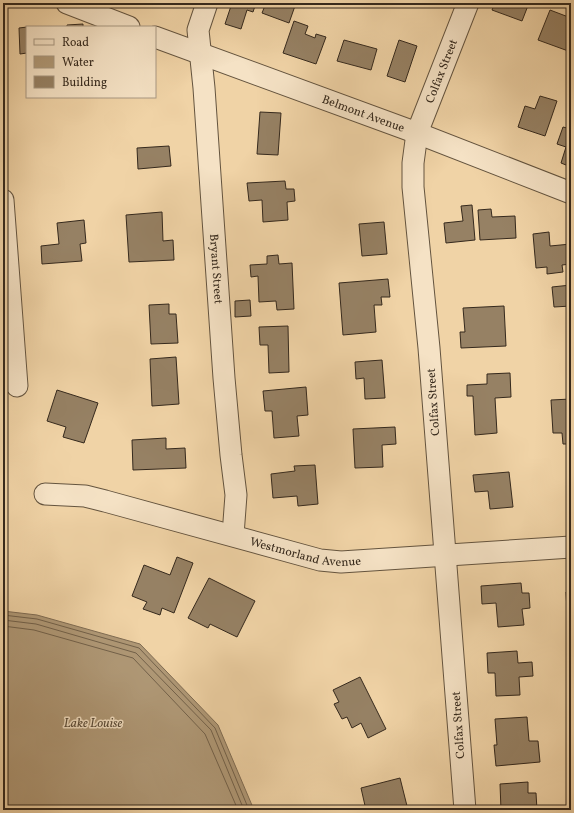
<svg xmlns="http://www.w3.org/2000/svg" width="574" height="813" font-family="Vollkorn,serif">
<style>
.water{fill:#b09977;stroke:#7f6c53}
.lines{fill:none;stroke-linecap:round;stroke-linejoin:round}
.shore{stroke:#72614a;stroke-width:1}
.building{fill:#968164;stroke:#35291d}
.minor-casing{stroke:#64543f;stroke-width:23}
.minor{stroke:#f5e2c5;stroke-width:21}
.labels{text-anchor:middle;stroke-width:3;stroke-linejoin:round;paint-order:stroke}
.street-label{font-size:12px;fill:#35291d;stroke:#f5e2c5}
.water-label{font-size:13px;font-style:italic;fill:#5a4b38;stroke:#f5e2c5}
</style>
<rect width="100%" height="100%" fill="#f0d3a6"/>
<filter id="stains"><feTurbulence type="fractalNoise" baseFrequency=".005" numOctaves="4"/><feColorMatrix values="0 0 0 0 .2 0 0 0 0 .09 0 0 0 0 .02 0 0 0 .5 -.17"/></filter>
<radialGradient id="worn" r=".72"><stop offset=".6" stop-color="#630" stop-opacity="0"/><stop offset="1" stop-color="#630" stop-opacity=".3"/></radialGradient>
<path class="water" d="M3 611 37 615 140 644 218 725 254 810H3Z"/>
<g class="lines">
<path class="shore" d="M3 615 37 619 139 648 215 728 249 810
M3 620 36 624 136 653 211 730 244 810
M3 626 34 630 133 658 205 734 238 810"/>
</g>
<path class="building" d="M232 3H256L253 12 247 10 241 29 225 24Z
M266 3H296L289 23 262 13Z
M495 3H529L522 21 492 10Z
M550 10 571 18V52L538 40Z
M294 21 308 26 305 34 315 38 316 34 326 37 316 64 283 53Z
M83 24V27H67V25Z
M27 27V53L20 54 19 28Z
M344 40 377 49 371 70 337 61Z
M399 40 417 46 405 82 387 76Z
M540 96 557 101 545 136 518 127 525 106 535 109Z
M260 112 281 113 278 155 257 154Z
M563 127 571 129V167L561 163 566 147 557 144Z
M169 146 171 166 138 169 137 148Z
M285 181 286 189H294L295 201 287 202 288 220 263 222 262 200 249 201 247 183Z
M472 205 475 240 446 243 444 223 463 221 461 206Z
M491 209 492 217 515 216 516 238 480 240 478 210Z
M162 212 163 241 173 240 174 260 129 262 126 215Z
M84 220 86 243 80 244 82 261 42 264 41 246 59 244 57 223Z
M384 222 387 254 362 256 359 224Z
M549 232 550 246 571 244V264L562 265 563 272 547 274V267L536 268 533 234Z
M278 255 279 264 292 263 294 309 277 310 276 301 259 302 258 276 251 277 250 265 267 264V256Z
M388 279 390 297H381L382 305H374L376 332 343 335 339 283Z
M571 285V306L554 307 552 287Z
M250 300 251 316 235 317V301Z
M169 304V314H176L178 343 151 344 149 305Z
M504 306 506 346 461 348 460 332H465L463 308Z
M288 326 289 372 269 373 268 345H260L259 327Z
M176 357 179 404 152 406 150 359Z
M382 360 385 398 365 399 364 378 356 379 355 362Z
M510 373 511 397 495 398 497 433 475 435 473 396H467V385L487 384V374Z
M306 387 308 415 297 416 299 436 274 438 272 411H265L263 391Z
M57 390 98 403 84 443 63 437 66 427 47 421Z
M571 399V444H563L562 433H553L551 400Z
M395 427 396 444 382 445 383 467 355 468 353 429Z
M166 438V449L185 448 186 468 133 470 132 440Z
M315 465 318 504 298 506 297 496 273 498 271 474 295 471 294 466Z
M509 472 513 507 490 509 488 491 475 492 473 475Z
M177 557 193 563 174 613 162 608 160 615 143 609 147 602 132 596 144 565 170 575Z
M209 578 255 601 237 637 210 624 208 628 188 618Z
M521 583 522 593H529L530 608 522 609 524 625 498 627 496 603 482 604 481 586Z
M566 592H571V611H567Z
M517 651 518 663 532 662 533 676 519 677 520 695 496 696 495 673H488L487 653Z
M360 677 386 729 368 738 361 723 352 728 347 717 342 719 334 704 339 702 333 690Z
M527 717 529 741H538L540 762 496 766 494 745H497L495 719Z
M400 778 408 810H366L361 788Z
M528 782V793H536L537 810H501L500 784Z"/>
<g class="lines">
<g class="minor-casing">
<g id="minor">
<path d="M67 3 129 27"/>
<path id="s1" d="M207 3 198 30 204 88 224 378 231 455 236 495 233 535"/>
<path id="s2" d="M155 37 417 133 571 193"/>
<path d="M3 200 17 386"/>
<path id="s3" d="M45 494 85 496 105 501 320 560 341 562 571 547"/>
<path id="s4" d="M465 810 429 348 413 187V163L417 133 468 3"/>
</g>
</g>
<use href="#minor" class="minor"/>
</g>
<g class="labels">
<g class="street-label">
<text dy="4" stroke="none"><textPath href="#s4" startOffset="746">Colfax Street</textPath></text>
<text dy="4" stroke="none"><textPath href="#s2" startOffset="222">Belmont Avenue</textPath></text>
<text dy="4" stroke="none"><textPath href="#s1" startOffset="268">Bryant Street</textPath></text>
<text transform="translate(433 402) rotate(-94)" y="4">Colfax Street</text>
<text dy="4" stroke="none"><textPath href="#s3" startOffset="268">Westmorland Avenue</textPath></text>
<text transform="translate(458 725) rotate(-94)" y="4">Colfax Street</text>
</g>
<g class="water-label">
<text x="93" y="727">Lake Louise</text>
</g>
</g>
<rect width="574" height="813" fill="none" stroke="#f0d3a6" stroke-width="16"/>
<rect x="4" y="4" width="566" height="805" fill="none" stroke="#35291d" stroke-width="2"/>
<rect x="8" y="8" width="558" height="797" fill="none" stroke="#35291d"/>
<rect x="26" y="26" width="130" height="72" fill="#f5e2c5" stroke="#a89882"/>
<rect x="34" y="39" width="20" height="6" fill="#f5e2c5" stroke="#a89882"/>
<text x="62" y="46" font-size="12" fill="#35291d">Road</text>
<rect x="34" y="56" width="20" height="12" fill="#b09977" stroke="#a89882"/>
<text x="62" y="66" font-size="12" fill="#35291d">Water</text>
<rect x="34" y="76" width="20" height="12" fill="#968164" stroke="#a89882"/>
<text x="62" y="86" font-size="12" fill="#35291d">Building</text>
<rect width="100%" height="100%" filter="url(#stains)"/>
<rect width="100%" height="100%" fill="url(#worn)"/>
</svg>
